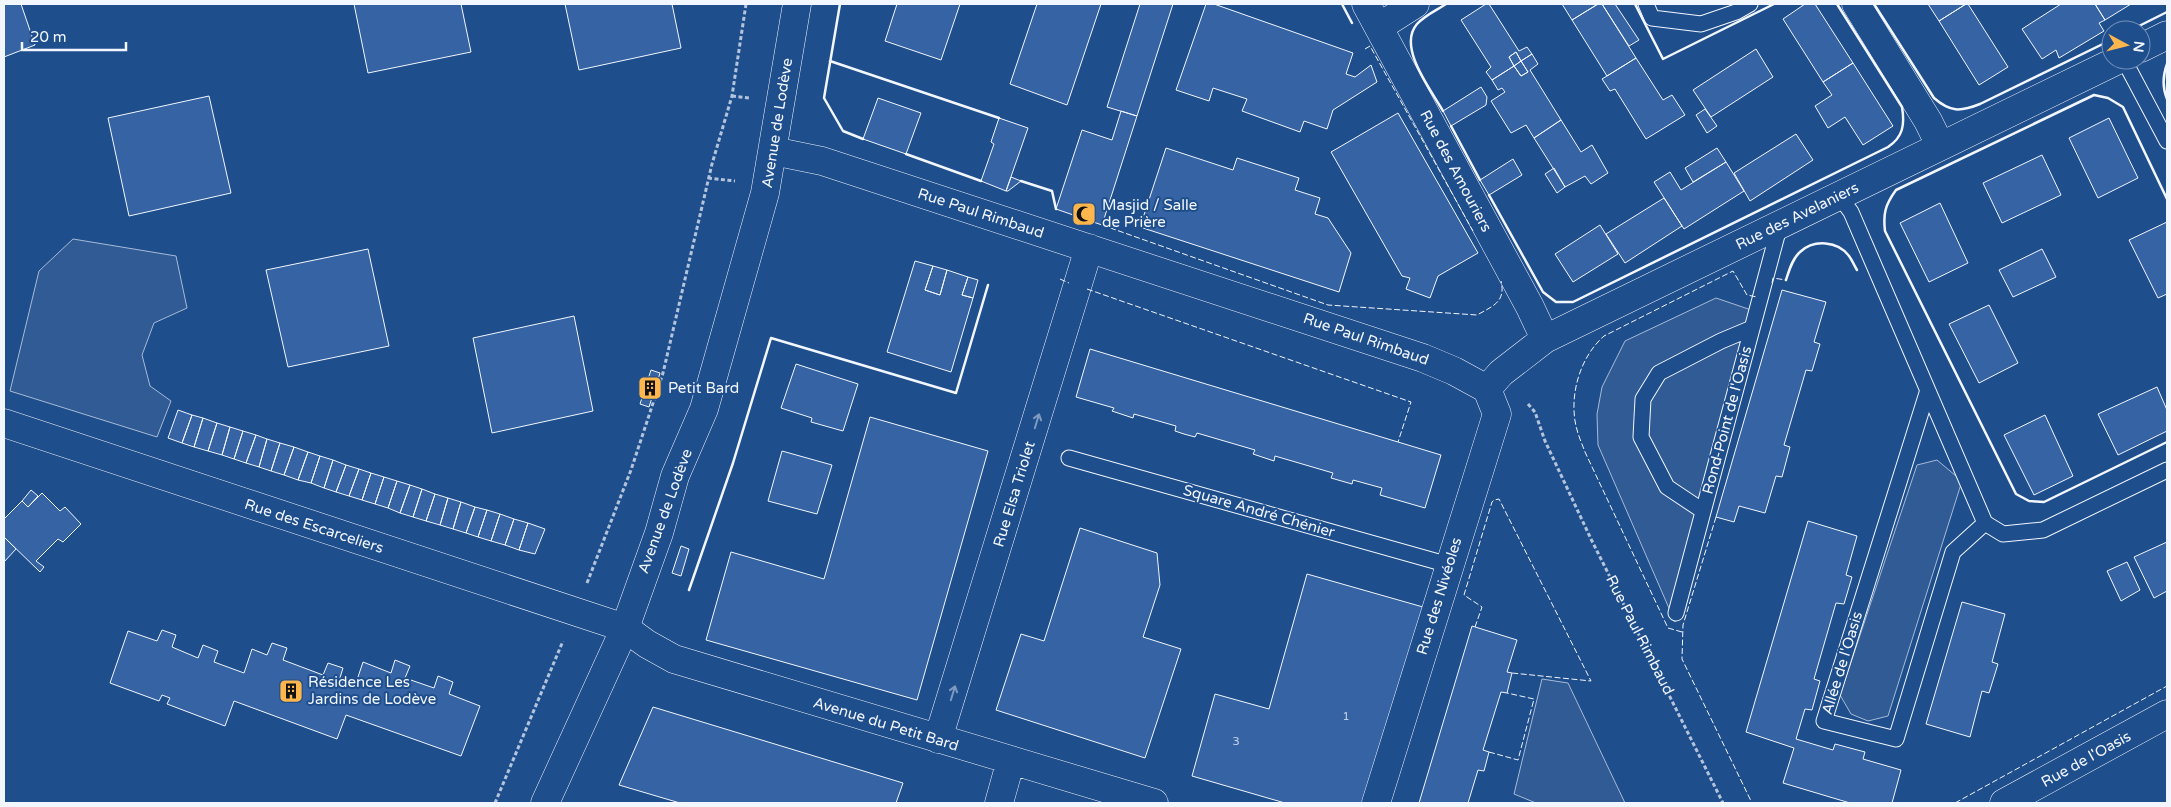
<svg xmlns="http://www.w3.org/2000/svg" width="2171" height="807" font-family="'Varela Round',sans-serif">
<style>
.parking{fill:#305b95;stroke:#a8bbd7}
.building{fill:#3563a3;stroke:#f2f6ff}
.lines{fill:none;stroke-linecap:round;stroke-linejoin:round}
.lane-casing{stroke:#f2f6ff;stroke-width:17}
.street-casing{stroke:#f2f6ff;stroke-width:29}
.secondary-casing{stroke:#f2f6ff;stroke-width:29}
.path{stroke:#b3c4dc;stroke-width:3;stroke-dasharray:4 2.5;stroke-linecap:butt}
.lane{stroke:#1f4e8c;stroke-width:15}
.street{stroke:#1f4e8c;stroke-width:28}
.secondary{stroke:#1f4e8c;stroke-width:28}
.fence{stroke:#f2f6ff;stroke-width:1;stroke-dasharray:6 2.5;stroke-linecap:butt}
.wall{stroke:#f2f6ff;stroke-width:2.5}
.oneway{stroke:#7e9ac0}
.labels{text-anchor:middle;stroke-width:4;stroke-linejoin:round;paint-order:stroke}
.number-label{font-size:12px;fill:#c3d1e8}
.street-label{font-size:15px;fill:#f2f6ff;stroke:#1f4e8c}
.poi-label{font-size:15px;fill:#f2f6ff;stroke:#1f4e8c;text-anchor:start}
</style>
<rect width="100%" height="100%" fill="#1f4e8c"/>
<path class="parking" d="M73 239 176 256 187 308 154 323 142 355 150 386 171 401 157 437 10 391 39 271Z
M1716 298 1763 314 1675 622 1598 445 1597 414 1602 387 1625 341Z
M1937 460 1962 481 1888 716 1868 721 1851 714 1840 695 1917 465Z
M1542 679 1568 683 1625 803H1536L1514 794Z"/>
<path class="building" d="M4 4H21L35 45 4 57Z
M354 4H461L471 52 368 73Z
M565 4H672L681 48 579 70Z
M897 4H960L941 60 885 41Z
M1037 4H1101L1067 105 1010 84Z
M1140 4H1173L1137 116 1107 107Z
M1206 4H1214L1353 53 1346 74 1355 77 1371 65 1377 82 1333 110 1327 129 1304 121 1300 132 1242 111 1247 99 1213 88 1209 101 1176 90Z
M1486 4H1489L1519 51 1527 47 1532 54 1521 61 1516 52 1509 57 1514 66 1492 80 1486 72 1491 67 1461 20Z
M1562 4H1598L1572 20Z
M1598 4H1602L1636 58 1607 76 1572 20Z
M1602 4H1615L1639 40 1629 46Z
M1805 4H1815L1853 63 1823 82 1783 19Z
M1928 4H1966L1939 21Z
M1966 4H1968L2008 67 1979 85 1939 21Z
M2061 4H2095L2105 20 2099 23 2104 31 2059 58 2056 50 2042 59 2022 29Z
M2095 4H2131L2105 20Z
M1756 49 1773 77 1711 117 1693 90Z
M1516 52 1521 61 1514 66 1509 57Z
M1532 54 1538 64 1530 70 1561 120 1534 138 1526 125 1511 133 1491 101 1505 92 1502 88 1498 90 1492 80 1514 66 1521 76 1528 72 1521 61Z
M1636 58 1663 100 1672 95 1685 115 1646 139 1615 89 1610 91 1602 79Z
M1521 61 1528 72 1521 76 1514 66Z
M1853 63 1893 126 1863 145 1845 117 1828 128 1815 106 1832 95 1823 82Z
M1481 87 1487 97 1486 105 1451 126 1443 111Z
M209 96 231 193 129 216 108 118Z
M878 98 921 113 906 154 863 139Z
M1705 109 1717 126 1707 133 1696 115Z
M1121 111 1137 116 1102 225 1056 209 1082 130 1112 140Z
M1398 113 1478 253 1438 276 1430 298 1406 289 1410 278 1402 276 1331 152Z
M999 118 1028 128 1006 191 981 181 994 144 991 142Z
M2109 118 2138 178 2098 198 2069 138Z
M1561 120 1581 152 1592 145 1608 173 1591 184 1585 176 1565 187 1534 138Z
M1796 134 1813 160 1750 201 1734 173Z
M1166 148 1233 170 1237 158 1299 178 1295 190 1320 198 1315 214 1328 218 1351 253 1339 292 1140 227Z
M1717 148 1726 162 1693 182 1685 168Z
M2042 155 2061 195 2002 223 1983 183Z
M1513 159 1522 175 1489 195 1480 180Z
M1726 162 1744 191 1684 229 1654 182 1670 172 1681 190Z
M1554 168 1565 187 1557 193 1545 174Z
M1011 177 1021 181 1008 191H1006Z
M1664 198 1682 226 1625 263 1606 234Z
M1940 203 1968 263 1929 282 1900 223Z
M2167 222V294L2158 298 2129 240Z
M1600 225 1618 254 1573 282 1555 254Z
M368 249 389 346 288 367 266 270Z
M2042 249 2056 277 2013 297 1999 270Z
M915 261 933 266 925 290 940 295 947 270 968 277 962 295 973 298 951 372 887 352Z
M933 266 947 270 940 295 925 290Z
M968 277 978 280 973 298 962 295Z
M1782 290 1826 302 1814 342 1820 344 1812 371 1806 370 1784 445 1790 447 1782 477 1776 476 1765 513 1739 506 1734 522 1716 517Z
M1989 305 2018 363 1979 383 1949 324Z
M574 316 593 411 492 433 473 338Z
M1090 349 1441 455 1425 508 1380 495 1382 488 1353 480 1352 484 1331 478 1333 473 1275 456 1274 461 1253 454 1255 450 1197 433 1195 437 1184 434 1175 431 1176 426 1134 414 1133 418 1112 411 1114 408 1076 397Z
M796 364 858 384 843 431 811 422 812 418 781 408Z
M651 370 660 373 649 407 640 404Z
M2157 387 2167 410V431L2118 455 2098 414Z
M178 410 192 415 182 443 168 438Z
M192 415 203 418 194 447 182 443Z
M2045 415 2073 476 2034 495 2004 435Z
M870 417 988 451 917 700 706 640 731 552 824 579Z
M203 418 217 423 208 451 194 447Z
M217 423 230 427 222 455 208 451Z
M230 427 243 431 234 459 222 455Z
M243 431 256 435 246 463 234 459Z
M256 435 267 439 259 467 246 463Z
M267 439 280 443 271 471 259 467Z
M280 443 294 447 284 475 271 471Z
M294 447 308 452 298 480 284 475Z
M782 451 832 465 817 514 768 501Z
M308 452 320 456 311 483 298 480Z
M320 456 333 460 324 488 311 483Z
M333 460 346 465 336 492 324 488Z
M346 465 359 469 349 496 336 492Z
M359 469 371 473 362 500 349 496Z
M371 473 384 477 375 504 362 500Z
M384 477 397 481 388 508 375 504Z
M397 481 410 485 400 513 388 508Z
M410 485 422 489 413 517 400 513Z
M422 489 435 494 426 521 413 517Z
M31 490 38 496 28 507 22 501Z
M42 493 60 511 65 507 81 524 63 542 58 539 36 561 44 567 40 572 4 537V519L22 501 28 507Z
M435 494 448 498 440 525 426 521Z
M448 498 461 502 453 529 440 525Z
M461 502 475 507 466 533 453 529Z
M475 507 487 510 478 537 466 533Z
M487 510 500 514 491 541 478 537Z
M500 514 514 519 505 545 491 541Z
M514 519 528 523 519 550 505 545Z
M1808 521 1857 536 1846 575 1852 577 1844 604 1836 603 1814 679 1820 681 1812 710 1805 709 1796 739 1833 750 1835 744 1865 752 1863 759 1901 770 1892 803H1850L1783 783 1794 748 1746 732Z
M528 523 545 529 535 554 519 550Z
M1080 528 1157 553 1160 585 1143 637 1181 649 1145 758 996 710 1021 634 1044 641Z
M4 537 16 549 4 562Z
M2167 542V591L2154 598 2134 557Z
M681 546 689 549 681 576 672 573Z
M2127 562 2140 590 2121 601 2107 571Z
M1307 574 1423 607 1367 803H1285L1192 776 1215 694 1269 709Z
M1962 602 2005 614 1992 662 1998 664 1989 693 1982 691 1970 737 1926 724Z
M1472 626 1517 640 1507 672 1512 673 1507 693 1501 692 1483 750 1489 752 1484 771 1478 770 1468 803H1419Z
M162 630 176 635 172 647 198 658 203 645 218 651 214 662 244 673 252 649 267 655 272 643 287 648 283 660 323 675 328 663 343 668 339 681 355 686 363 662 391 673 395 660 410 666 405 678 434 688 438 676 453 682 449 694 480 706 461 756 346 715 337 739 234 701 225 726 167 704 170 698 162 695 159 701 110 683 128 631 157 641Z
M653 707 903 783 896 803H680L619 785Z"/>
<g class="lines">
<g class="lane-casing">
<path id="lane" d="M1646 4 1652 18 1701 24 1736 12 1750 4
M2124 60 2167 141
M1839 196 1851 212 1985 523 2003 534 2043 530 2167 470
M1927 393 1824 721 1896 739 1953 552 1985 523
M1069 458 1449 565
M1703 511 1667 487 1641 437 1643 399 1659 373 1721 341 1752 328
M1676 613 1780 224"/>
</g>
<g class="street-casing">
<path id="street" d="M1366 4 1530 307 1545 339
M1856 4 1928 121 1940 145
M1379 27 1415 4
M2141 48 2167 35
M773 151 822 161 1423 358 1454 371 1487 389
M1487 389 1501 373 1545 339 2118 60
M4 423 625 628 647 644 674 659 1154 803
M938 739 1089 248
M999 803 1011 760
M1376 803 1497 414 1487 389
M2004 803 2167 714"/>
</g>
<g class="secondary-casing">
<path id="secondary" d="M545 803 625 628 659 533 675 476 704 409 765 193 797 4"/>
</g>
<path class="path" d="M732 96 749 98
M708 178 735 181
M1528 404 1535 412 1545 441 1591 539 1723 803
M587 583 631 470 663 373 712 164 732 96 746 4
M495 803 563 641"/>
<use href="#lane" class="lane"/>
<use href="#street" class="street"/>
<use href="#secondary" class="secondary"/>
<path class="fence" d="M1365 49 1370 46 1473 231
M1102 225 1328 305 1477 315C1493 306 1506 302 1501 281
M1060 279 1069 283
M1772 283 1773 278 1786 280
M1087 289 1411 402 1398 442
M1716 517 1683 625 1682 659 1752 803
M1475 627 1482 607 1464 595 1492 502 1494 500 1499 499 1591 681 1512 673
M1682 632 1668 628 1585 452C1582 444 1578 435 1576 426 1569 395 1580 357 1604 336L1733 271 1747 295 1757 297
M1489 752 1518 760 1534 699 1507 693
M1955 803 2167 686"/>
<path class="wall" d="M840 4 824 98 843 131 863 139
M1342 4 1352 23
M1635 4 1663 59 1774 4
M1874 4 1934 98C1950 112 1960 112 1980 104L2111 40
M2131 30 2167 12
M830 61 999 118
M2167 64C2163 75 2162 87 2167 99
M1443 111C1431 90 1397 47 1417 24 1425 15 1437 10 1446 4
M1451 126 1480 180
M906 154 981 181
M1021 181 1052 191 1056 209
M1489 195 1543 292 1556 302H1573L1888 147C1903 137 1905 125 1902 107L1837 4
M2167 199 2123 107 2108 98 2094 95 1896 190C1885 205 1883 214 1885 231L2016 494 2029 501 2044 502 2167 442
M1786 280C1789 271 1792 259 1800 252 1814 239 1838 241 1849 256 1852 260 1854 265 1857 270
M689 590 733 463 771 338 956 393 988 285"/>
</g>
<defs><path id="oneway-shaft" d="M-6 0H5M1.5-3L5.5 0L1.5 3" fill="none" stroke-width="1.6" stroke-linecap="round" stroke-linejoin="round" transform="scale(1.25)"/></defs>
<g class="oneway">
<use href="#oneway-shaft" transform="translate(1037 421) rotate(-73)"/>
<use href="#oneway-shaft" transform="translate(953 693) rotate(-73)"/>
</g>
<defs>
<g id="mosque-square" transform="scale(1.25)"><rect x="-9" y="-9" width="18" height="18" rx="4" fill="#ffb74d" stroke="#1f4e8c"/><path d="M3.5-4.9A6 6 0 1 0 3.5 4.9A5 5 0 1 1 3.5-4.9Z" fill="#111"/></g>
<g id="building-square" transform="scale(1.25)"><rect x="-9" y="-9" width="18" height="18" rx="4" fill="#ffb74d" stroke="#1f4e8c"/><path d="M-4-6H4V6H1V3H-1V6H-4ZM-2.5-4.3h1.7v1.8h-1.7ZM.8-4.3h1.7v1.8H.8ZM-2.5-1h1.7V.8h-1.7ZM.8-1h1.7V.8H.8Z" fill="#111"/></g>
</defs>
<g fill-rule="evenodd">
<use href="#mosque-square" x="1084" y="214"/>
<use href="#building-square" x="650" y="388"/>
<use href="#building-square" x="291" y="691"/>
</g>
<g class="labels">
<g class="number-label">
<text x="1346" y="720">1</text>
<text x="1236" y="745">3</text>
</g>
<g class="street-label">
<text transform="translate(777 123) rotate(-81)" y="5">Avenue de Lodève</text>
<text transform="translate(1456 171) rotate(62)" y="5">Rue des Amouriers</text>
<text transform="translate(981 213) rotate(18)" y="5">Rue Paul Rimbaud</text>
<text transform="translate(1797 216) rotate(-26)" y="5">Rue des Avelaniers</text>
<text transform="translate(1366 339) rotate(19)" y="5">Rue Paul Rimbaud</text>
<text transform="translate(1727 420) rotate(-75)" y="5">Rond-Point de l'Oasis</text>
<text transform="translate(1014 494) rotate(-73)" y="5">Rue Elsa Triolet</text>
<text transform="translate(665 511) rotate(-70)" y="5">Avenue de Lodève</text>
<text transform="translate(1259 511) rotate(16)" y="5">Square André Chénier</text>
<text transform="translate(314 526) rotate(18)" y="5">Rue des Escarceliers</text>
<text transform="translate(1439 596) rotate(-73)" y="5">Rue des Nivéoles</text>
<text transform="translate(1640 635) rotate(63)" y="5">Rue Paul Rimbaud</text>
<text transform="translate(1842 663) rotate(-73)" y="5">Allée de l'Oasis</text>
<text transform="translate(886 724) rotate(17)" y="5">Avenue du Petit Bard</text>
<text transform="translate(2086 759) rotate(-29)" y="5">Rue de l'Oasis</text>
</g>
<g class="poi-label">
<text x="1102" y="210">Masjid / Salle<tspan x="1102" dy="17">de Prière</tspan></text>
<text x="668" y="393">Petit Bard</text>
<text x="308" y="687">Résidence Les<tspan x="308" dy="17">Jardins de Lodève</tspan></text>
</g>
</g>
<rect width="2171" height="807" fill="none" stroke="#f2f6ff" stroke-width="10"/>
<g transform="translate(2126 45) rotate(97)"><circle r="24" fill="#1f4e8c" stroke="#7391ba"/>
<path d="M0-4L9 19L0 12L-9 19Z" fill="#ffb74d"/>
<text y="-8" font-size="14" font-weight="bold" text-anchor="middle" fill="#f2f6ff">N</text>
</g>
<path d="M22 42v8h104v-8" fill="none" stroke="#f2f6ff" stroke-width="2.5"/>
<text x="30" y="42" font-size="15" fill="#f2f6ff" stroke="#1f4e8c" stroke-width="4" paint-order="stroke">20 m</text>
</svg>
